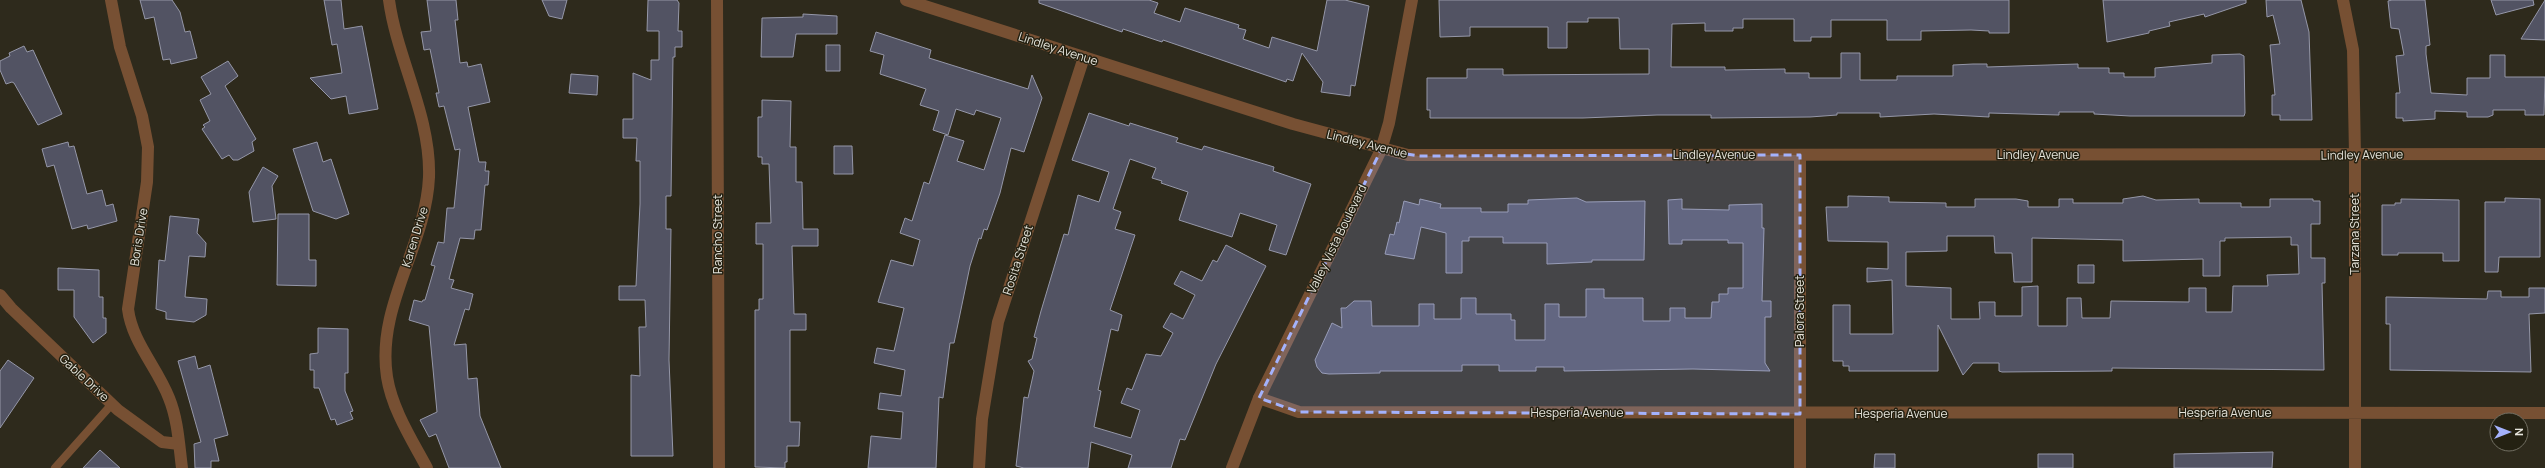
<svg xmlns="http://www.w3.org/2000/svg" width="2545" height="468" font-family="Manrope,sans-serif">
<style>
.building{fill:#525363;stroke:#9597a8;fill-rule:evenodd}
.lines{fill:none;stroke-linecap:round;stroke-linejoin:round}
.service{stroke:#775033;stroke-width:8}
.minor{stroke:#775033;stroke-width:12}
.tertiary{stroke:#775033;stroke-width:12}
.marked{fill:#a4b2fc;fill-opacity:0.2;stroke:#a4b2fc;stroke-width:3;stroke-dasharray:8 5;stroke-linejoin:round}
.labels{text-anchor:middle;stroke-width:3;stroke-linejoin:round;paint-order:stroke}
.street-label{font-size:12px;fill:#e6e4db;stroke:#242112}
</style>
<rect width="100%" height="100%" fill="#2e2a1c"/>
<path class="building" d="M140 0H172L180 12 185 32 190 31 197 58 171 64 170 59 163 60 154 17 145 19Z
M324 0H341L344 29 362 26 378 109 349 114 346 96 331 99 310 78 342 73 337 44 332 45Z
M427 0H456L458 20H455L460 63 467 62 468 67 481 64 490 102 468 107 479 162H486L485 171H489L488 185H485L481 230H475L474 239 460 238 449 279 454 280 451 288 473 294 469 310 465 309 454 345 466 344 468 379 477 378 480 416 501 468H449L436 434 429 437 420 420 437 412 429 326 409 320 414 300 422 302 423 300H425L435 266 431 265 438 242 444 243 447 208H454L460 149 455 150 444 106 439 107 436 93H439L430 49 424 50 421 32 431 31Z
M542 0H567L562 19 549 16Z
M648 0H677L679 3 678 31H682V47H675V57H673L671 196H666V229H671L669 360 673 456H631V375L640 376 639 327H646L645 300H619V286H636L640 204V161H636L637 138H623V119H633V73L651 80V60H659V31H647Z
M1039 0H1149L1158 3 1154 13 1180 22 1185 8 1239 25 1238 28 1246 30 1243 39 1269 48 1272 37 1317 51 1327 0H1345L1369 6 1355 86 1351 85 1350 96 1321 92 1323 82 1302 53 1293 81 1287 79 1286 82 1163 40 1162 42 1123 29 1122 32 1039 3Z
M1439 0H2009V33H1989V31L1971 30 1921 31V40H1887V20H1831V37H1811V41H1794V19H1743V28H1733V31H1705V23L1672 24 1671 67H1725V70L1785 69V73H1809V78H1841V53H1860V80H1897V76H1953V65L1973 64H1987V67L2078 64V68H2109V73H2124V77H2155V68L2212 63V55L2240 54 2244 56 2245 113 2244 116H2130L2094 114V112H2059V115L1989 113V117L1934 114 1880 117V113H1837V115L1810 117 1711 118V115H1657L1583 118H1430V110H1427V78H1467V69H1503V75L1649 74V49H1620L1619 18H1588V22H1567V48H1548V27H1470V36L1440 37Z
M2103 0H2246V3L2205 17 2204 14 2169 22 2170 26 2149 31V33L2107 42Z
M2266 0H2301L2309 32 2312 120H2280V115H2272V95H2275L2270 45 2280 44 2273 15 2267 17Z
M2392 0H2425L2430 45 2426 46V54L2431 93 2467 95V78H2490V55H2505V77H2545L2544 115H2525V110H2493V115L2488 117H2467V112L2435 111V119L2403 121V118H2396V93H2400L2396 56 2404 55 2399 29 2391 28 2388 1Z
M2491 0H2533L2534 5 2496 15Z
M2545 0V40L2521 39Z
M803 14 837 16V34H796L793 57H761L762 18 803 17Z
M876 32 931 50 929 58 1028 89 1032 75 1042 98 1024 152 1011 148 1000 193 987 230 984 229 981 239 979 238 970 266 954 343H950L943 398 939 397 936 468H868L871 436 901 439 903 412 878 409 880 393 901 396 905 370 874 363 877 348 894 351 904 308 878 302 891 260 913 266 920 240 900 233 905 218 912 221 924 182 929 184 945 135 964 141 957 161 984 170 1001 118 976 110 974 115 956 109 948 135 933 130 939 111 920 105 926 89 880 74 884 55 870 51Z
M826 45H840V71H826Z
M24 46 27 52 33 50 62 114 38 125 14 83 12 82 6 84 0 70V61L10 56 9 53Z
M228 61 238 76 225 86 256 139 252 142 254 151 238 160H233L229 155 222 159 202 129 205 127 203 125 210 121 200 100 211 94 201 77Z
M571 74 598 76 597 95 569 93Z
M762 100 791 101 790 147H796V182H802L803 229H818V246H792L794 314H806V330H790V422H800L799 446H787V462H785V468L755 467V310H759V299H763V244H756V223H771L769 164H762V157H758V117H762Z
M1089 113 1129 126 1130 123 1178 138 1176 142 1202 150 1204 146 1274 167 1273 171 1311 184 1286 255 1269 250 1277 225 1240 213 1232 237 1179 220 1188 192 1161 183 1162 181 1152 178 1156 168 1130 159 1113 209 1121 212 1115 229 1135 235 1110 310 1122 315 1118 331 1111 329 1098 390 1101 391 1094 427 1131 438 1140 410 1121 403 1127 388 1132 390 1146 354 1161 356 1173 333 1163 327 1171 313 1183 319 1195 295 1174 284 1181 271 1202 281 1213 260 1217 262 1226 245 1266 266 1216 364 1185 440 1180 439 1171 468H1128L1132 455 1091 442 1088 468H1024L1016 466 1024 397 1028 398 1034 371 1028 361 1032 359 1037 338 1034 337 1041 311 1064 234 1068 235 1078 195 1099 202 1109 172 1072 160Z
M68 142 69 147 74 146 87 194 102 190 106 206 113 204 117 221 88 229 87 225 72 229 54 165 47 167 42 149Z
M317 142 323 162 331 159 349 214 336 219 313 211 293 149Z
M834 146H852L853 174H834Z
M263 167 278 176 272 186 276 219 253 222 249 192Z
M1848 196 1889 197V202L1946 203V207H1975V199H2016L2028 201V207H2059V199H2073V203H2123V199L2143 196 2156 200 2199 199V203H2241V207H2270V199H2313V201H2320V224H2311V258H2325V283H2322L2324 370 2112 368V371L2002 372 1999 371V363H1973L1963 375 1938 325V371H1849V366H1843V361H1833V305H1850V334H1893L1892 280 1867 282V268L1888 269V242L1828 241 1826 207H1848ZM1947 236H1994L1995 253H2012L2014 282H2032V238L2123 240V261L2203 259V276H2220V241H2225V238L2291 237V245H2298L2299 274 2267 275 2268 286H2233L2232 312H2206V288H2189V302L2111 301 2110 318H2082L2081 298H2067V326H2038V286L2022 287V316H1995V302H1979L1980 319H1951V288L1906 286V252L1947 251Z
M1577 198 1586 202 1645 201 1644 260H1592V262L1547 264V243H1503V237H1469V241H1462V273H1446V233L1421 227 1414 259 1385 254 1390 234 1394 235 1397 222 1399 223 1404 201 1419 205 1420 199 1441 204 1440 208H1481V212H1508V204H1528V200Z
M2505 198 2540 199V257H2499L2498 272H2485V202H2505Z
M1682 199V209L1729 210V205L1762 204V228H1764L1762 301H1771V317H1765V363L1770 371 1693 369 1564 371V367H1536V371H1499V365H1462V371H1380V373L1329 374 1322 373 1317 367 1315 360 1332 323 1342 328 1341 308H1346L1354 301H1371L1372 326H1419V304H1434V319H1461V298H1476V314H1511V320H1515V340H1545V304H1559V317H1586V289H1604V298H1643V321H1670V308H1685V318H1711L1712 302H1719V294H1728V288H1743V243H1728V240H1682V244H1669L1668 200Z
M2401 199 2459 200V261H2443V253H2398V255H2382V205H2395V203H2401Z
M278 214H309V260H316V286L277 285Z
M170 216 199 219 197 233 206 243 205 257 189 256 185 297 207 299 206 315 194 322 166 319V312L156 309 159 260 165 261Z
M2078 265H2094V283H2078Z
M58 268 99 270V297H103V318H106V333L93 343 74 317V290H58Z
M2529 288H2545V313L2529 314 2531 372 2390 370V324H2386V297L2487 299 2488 291H2501V297H2529Z
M318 328 348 329V373H345V391L353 411 350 412 353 419 337 425 335 419 331 420 319 388H314V370H310V354L318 353Z
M195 356 198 369 210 365 228 435 214 439 219 461H211V468H195L194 444 201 442 178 361Z
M8 360 34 378 0 428V371Z
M100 450 120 468H83Z
M2273 452 2272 468H2174V454Z
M1875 454H1895V468H1874Z
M2038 454H2073V468H2038Z"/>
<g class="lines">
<path class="service" d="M55 468 112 404"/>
<path class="minor" d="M111 0 120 47 142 116 148 147 147 182 128 309C132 342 157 367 169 398 178 420 179 445 182 468
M389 0C397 59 431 116 429 177 426 246 376 306 387 377 392 409 412 440 427 468
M717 0 719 468
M1381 150 1389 123 1412 0
M1800 155V468
M0 295 11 308 118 410 162 442 179 444
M1259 398 1299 412 2545 413
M979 468 982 419 998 322 1084 57
M2355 468V155"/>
<path class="tertiary" d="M906 0 1293 124 1408 155 2545 154
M2343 0 2353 50 2355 155
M1232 468 1259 398 1381 150"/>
</g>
<path class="marked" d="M1381 150 1419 156 1800 155V414L1299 412 1259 398Z"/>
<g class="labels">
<g class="street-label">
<text transform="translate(1058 49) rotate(18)" y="4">Lindley Avenue</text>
<text transform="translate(1367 144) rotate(14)" y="4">Lindley Avenue</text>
<text x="1714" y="159">Lindley Avenue</text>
<text x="2038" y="159">Lindley Avenue</text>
<text transform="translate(2362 155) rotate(-1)" y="4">Lindley Avenue</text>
<text transform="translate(718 234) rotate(-90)" y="4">Rancho Street</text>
<text transform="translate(2355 234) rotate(-90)" y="4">Tarzana Street</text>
<text transform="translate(139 237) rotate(-81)" y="4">Boris Drive</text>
<text transform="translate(415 237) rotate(-73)" y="4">Karen Drive</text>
<text transform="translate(1337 239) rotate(-64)" y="4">Valley Vista Boulevard</text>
<text transform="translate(1018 260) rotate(-72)" y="4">Rosita Street</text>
<text transform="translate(1800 311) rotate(-90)" y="4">Palora Street</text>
<text transform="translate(84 378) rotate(43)" y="4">Gable Drive</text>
<text x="1577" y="417">Hesperia Avenue</text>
<text x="2225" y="417">Hesperia Avenue</text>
<text x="1901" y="418">Hesperia Avenue</text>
</g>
</g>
<g transform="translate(2509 432) rotate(90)"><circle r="19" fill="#242112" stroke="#726f62"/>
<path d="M0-3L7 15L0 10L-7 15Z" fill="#a4b2fc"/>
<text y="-6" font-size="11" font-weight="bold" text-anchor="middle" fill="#e6e4db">N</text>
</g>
</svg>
